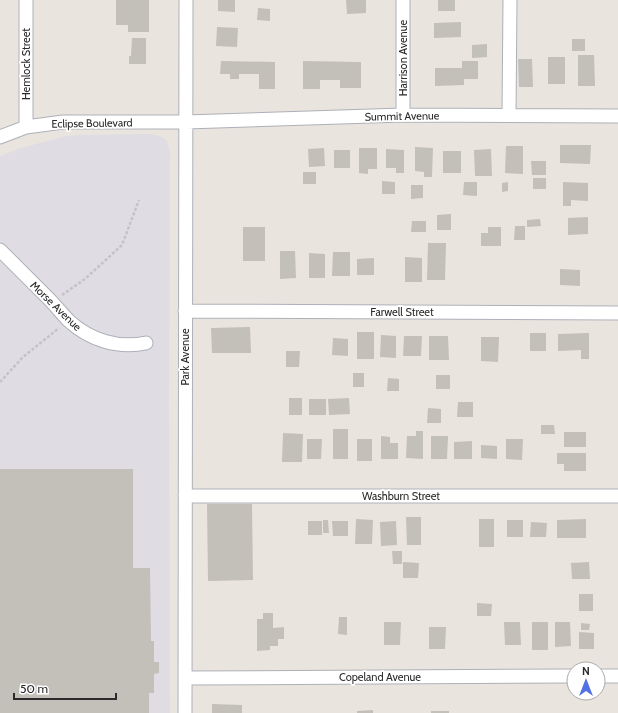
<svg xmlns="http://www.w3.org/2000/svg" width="618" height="713" font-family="Cabin,sans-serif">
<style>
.industrial{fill:#dfdde3}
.building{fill:#c3bfb9}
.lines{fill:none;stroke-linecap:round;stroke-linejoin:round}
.minor-casing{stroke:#aeb0b9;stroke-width:15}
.path{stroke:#c3c3c3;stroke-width:2.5;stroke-dasharray:3 2;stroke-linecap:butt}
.minor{stroke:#fff;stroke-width:13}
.labels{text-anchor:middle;stroke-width:3.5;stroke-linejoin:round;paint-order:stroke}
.street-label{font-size:11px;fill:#2a2a2a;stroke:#fff}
</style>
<rect width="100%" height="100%" fill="#eae4de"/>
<path class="industrial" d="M151 134 162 137 167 141 170 152 169 403 170 713H0V156L21 148 62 137 78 135Z"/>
<path class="building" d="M116 0H149V32H128V25H116Z
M218 0H235V12L218 11Z
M346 0H366V13L347 14Z
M438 0H455V11H438Z
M258 8 270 9V21L257 20Z
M461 22V37L434 38V23Z
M217 27 238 28 237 47 216 46Z
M132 38H146V64H129V56H131Z
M572 39H585V51H572Z
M487 44V57L472 58V45Z
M578 55H594L595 86H578Z
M548 57H565V84H548Z
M518 59H532L533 87H519Z
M221 61 275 62V89H259V74H239V79H230V74H220Z
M303 61 361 62V88H340V80H320V89H303Z
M462 61H478V79H464V85L435 86V68H462Z
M560 145H591L590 164 560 163Z
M506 146H523V174L505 173Z
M415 147 433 148 432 177H424V172L415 171Z
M324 148 325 166 309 167 308 149Z
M359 148H377V169H368V174L359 173Z
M386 149 404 150V173H396V168H386Z
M491 149 492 176H475L474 150Z
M334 150H350V168H334Z
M443 151H461V173H443Z
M531 161H546V175H532Z
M303 172H316V184H303Z
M533 178H546V189H533Z
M382 181 395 182V194H382Z
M464 182H477V196L463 195Z
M508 182V191L502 192V183Z
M563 182 588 183V201L571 200V206H563Z
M411 185H423V198L411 199Z
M451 214V230H437V215Z
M588 217V234L568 235V218Z
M540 219 541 226 527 227V220Z
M412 221H426V232H411Z
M515 226H525V240H514Z
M243 227H265V261H243Z
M488 227H501V246H481V233H488Z
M428 243H446L445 280H427Z
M280 251H295L296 278 280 279Z
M333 252H350V276H332Z
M309 253 325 254V278H309Z
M405 257 422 258V282H405Z
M374 258V275H357V259Z
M560 269 580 270V286L560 285Z
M250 327 251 353H212L211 328Z
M357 332H374V359H357Z
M530 333H546V351H530Z
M589 333V359H581V350L558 351V334Z
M381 335 396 336V358L380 357Z
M404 336H422L421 356H403Z
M429 336H448L449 360H429Z
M481 337H499L498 362 481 361Z
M333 338 348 339V356L332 355Z
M286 351H300L299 367H286Z
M353 373H364V387H353Z
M436 375H450V389H436Z
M388 378 399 379V391H387Z
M289 398H302V415H289Z
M349 398 350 414 329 415 328 399Z
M309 399H326V415H309Z
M458 402H473V417H457Z
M428 408 441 409V423H427Z
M541 425H554L555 434H541Z
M333 429H348V459H333Z
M416 431H423V459L406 458 407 436H416Z
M564 432H586V447H564Z
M283 433 303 434 302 462H282Z
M381 436 390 437V443H398V459H381Z
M431 436H448L447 459H431Z
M307 439H322L321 459H307Z
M357 439H372V461H357Z
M506 439H523L522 460 506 459Z
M472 441V459H454V442Z
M481 445 497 446V459L481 458Z
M557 453H586V471H564V464H557Z
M0 469H133V568H150L151 641H154V662H159V673L154 674V693H149V713H0Z
M207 504H252L253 580 208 581Z
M406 517H421V545H407Z
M356 519 373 520 372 544H355Z
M479 519H494V547H479Z
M586 519V538H557V520Z
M323 520H328L329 533H323Z
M507 520H523V537H507Z
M308 521H322V535H308Z
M332 521H348V536H333Z
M396 521 397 545 381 546 380 522Z
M531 522 547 523 546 537H530Z
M392 551H402V564H393Z
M403 562 419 563 418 578H403Z
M589 562 590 579H572L571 563Z
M579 594H593V611H579Z
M477 603 492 604 491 616H477Z
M263 613H273V628L284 627V639H278V646H270V650L257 651V619H263Z
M339 617H347V635L338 634Z
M384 622H401L400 645H384Z
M504 622H520L521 645H505Z
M532 622H548V650H532Z
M555 622H570L571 646 555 647Z
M581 623 590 624 589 630H581Z
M429 627H446L445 649H429Z
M579 632 594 633V649H579Z
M212 704 242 705V713H212Z
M373 710V713H357V711Z
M431 711H449V713H431Z"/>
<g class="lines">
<g class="minor-casing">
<path id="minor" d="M403 0V115
M509 115 510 0
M26 127V0
M0 137 26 127 63 122H186L403 115 618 116
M0 250C16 266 32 282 48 298 56 306 62 314 69 321 90 340 118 349 146 343
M185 311 618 313
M185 496H618
M598 676H618
M185 678 574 676
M185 713 186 0"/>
</g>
<path class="path" d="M62 295 85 279 122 245 139 200
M0 382 23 357 59 328"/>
<use href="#minor" class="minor"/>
</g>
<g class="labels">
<g class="street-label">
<text transform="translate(403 58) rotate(-90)" y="4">Harrison Avenue</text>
<text transform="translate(26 64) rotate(-90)" y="4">Hemlock Street</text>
<text transform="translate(402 116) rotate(-1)" y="4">Summit Avenue</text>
<text transform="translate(92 123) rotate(-1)" y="4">Eclipse Boulevard</text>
<text transform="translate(56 306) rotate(44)" y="4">Morse Avenue</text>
<text x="402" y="316">Farwell Street</text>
<text transform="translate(185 357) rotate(-90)" y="4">Park Avenue</text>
<text x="401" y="500">Washburn Street</text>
<text x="380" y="681">Copeland Avenue</text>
</g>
</g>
<g transform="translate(586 681)"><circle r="19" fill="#ffffff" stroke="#aaaaaa"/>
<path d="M0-3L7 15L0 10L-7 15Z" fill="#5271e3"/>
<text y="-6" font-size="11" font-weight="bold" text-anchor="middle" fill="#2a2a2a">N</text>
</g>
<path d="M14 693v6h102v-6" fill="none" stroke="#2a2a2a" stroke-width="2"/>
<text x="20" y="693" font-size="12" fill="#2a2a2a" stroke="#ffffff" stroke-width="3" paint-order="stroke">50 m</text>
</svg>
